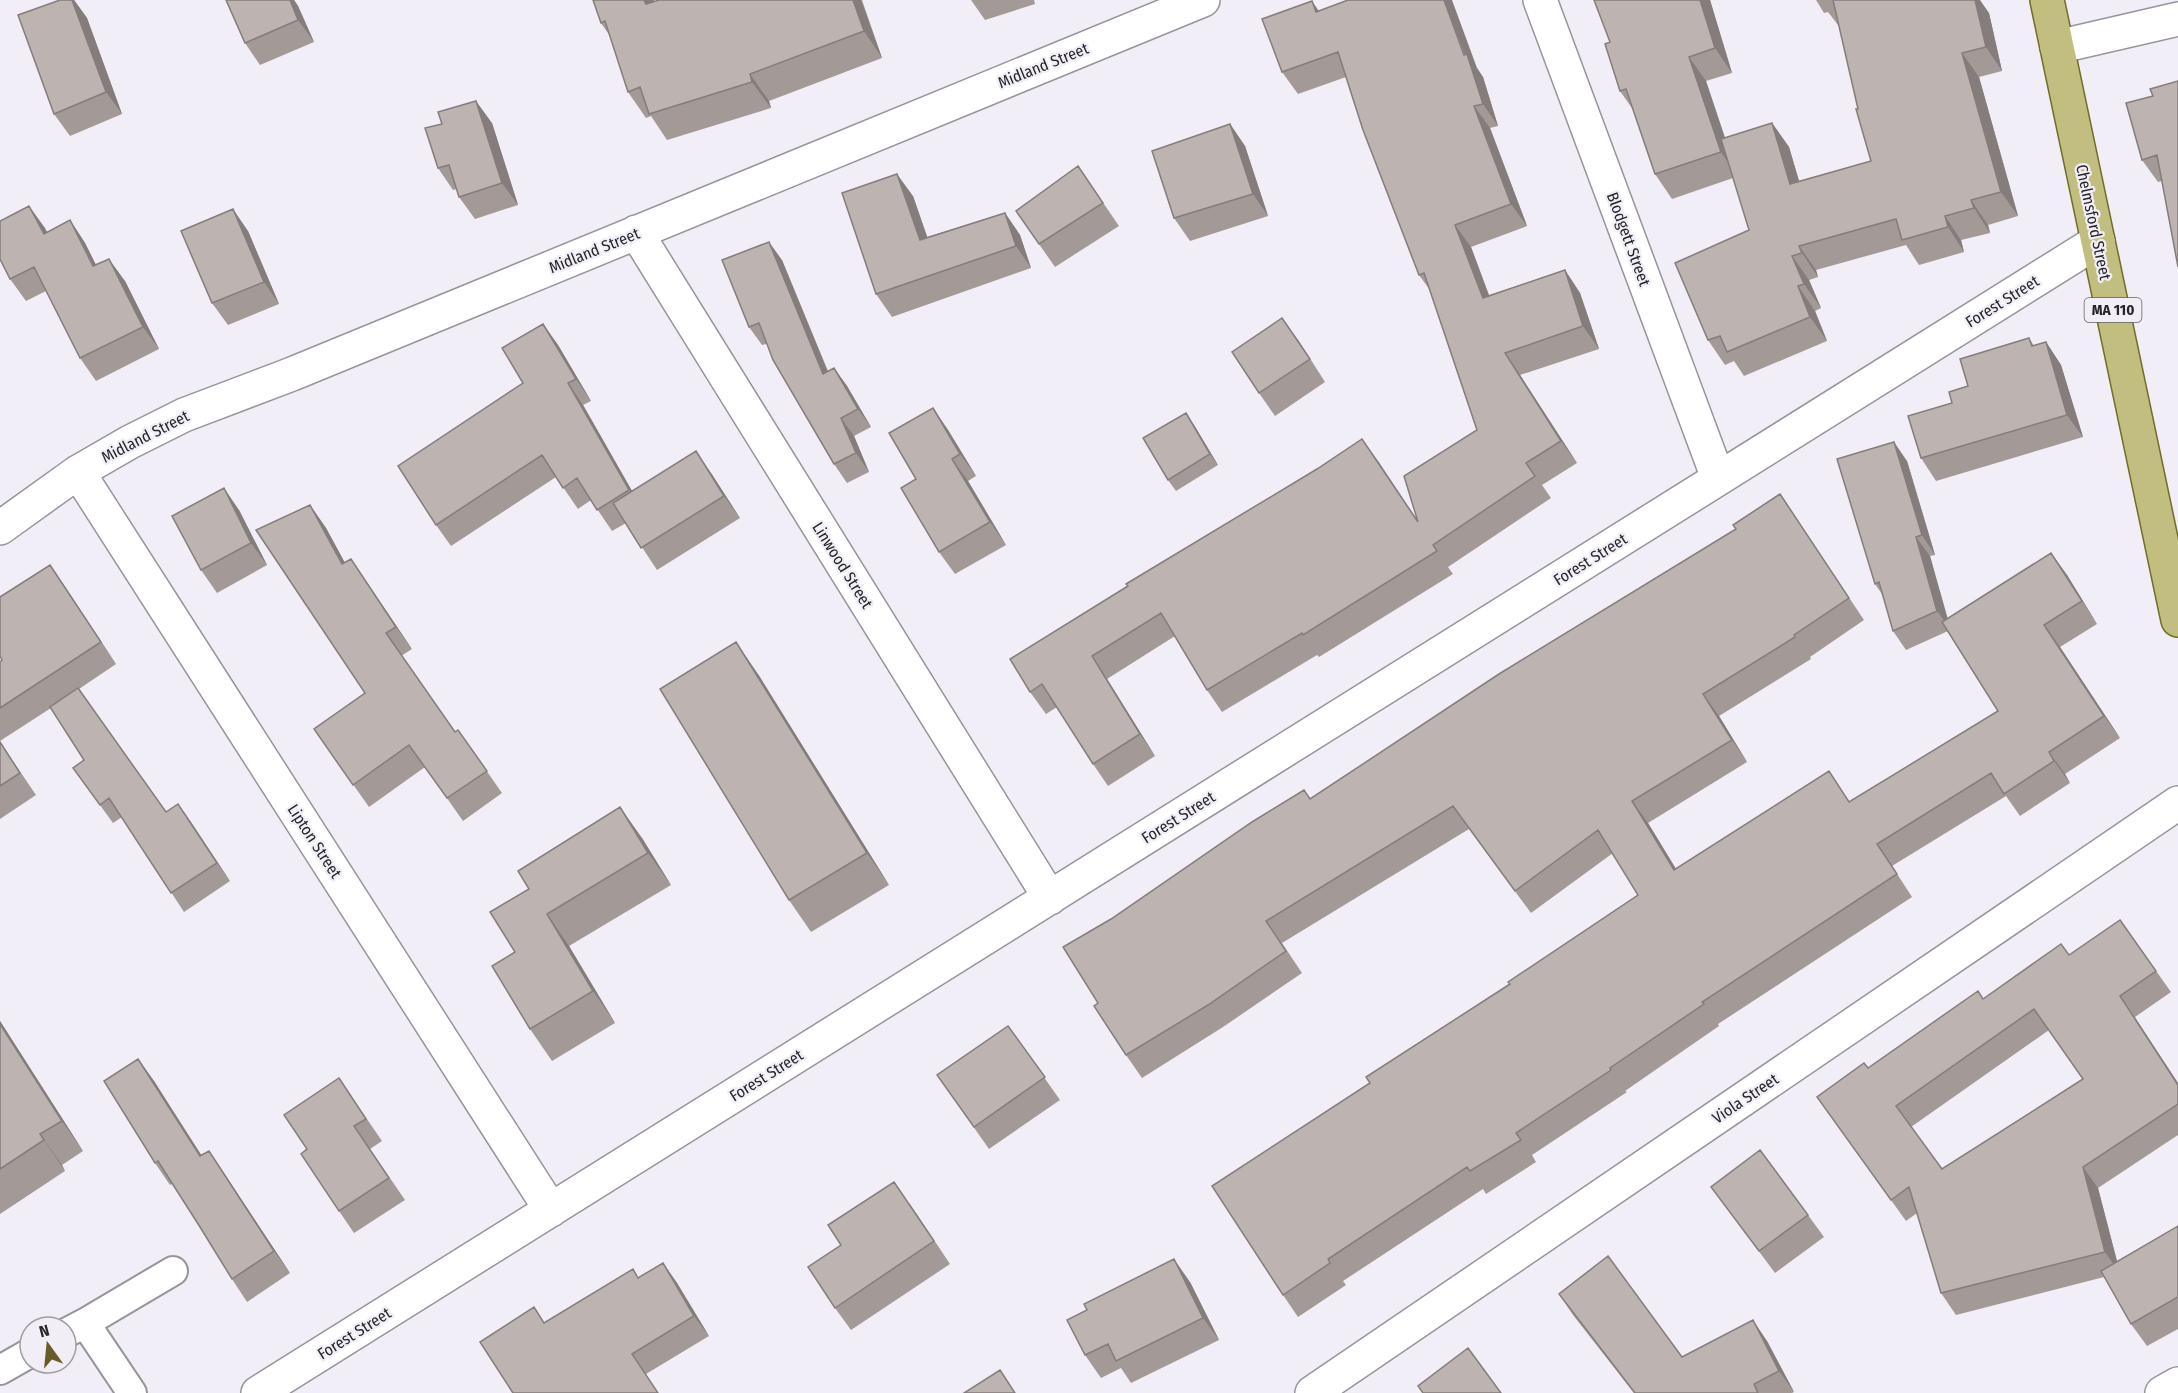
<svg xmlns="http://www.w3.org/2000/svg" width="2178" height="1393" font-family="'Fira Sans Condensed',sans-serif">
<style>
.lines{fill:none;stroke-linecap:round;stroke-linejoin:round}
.lane-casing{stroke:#97949c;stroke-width:32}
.street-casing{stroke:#97949c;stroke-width:36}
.primary-casing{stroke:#716c29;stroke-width:36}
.lane{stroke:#fff;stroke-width:28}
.street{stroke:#fff;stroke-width:33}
.primary{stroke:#c2be7f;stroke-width:33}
.wall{fill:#a39a97;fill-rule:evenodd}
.shaded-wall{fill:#847d7b}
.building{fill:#bdb3b0;stroke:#847d7b;stroke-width:1.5;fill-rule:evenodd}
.labels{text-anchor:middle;stroke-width:4.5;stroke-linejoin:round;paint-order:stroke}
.shield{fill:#f1eef7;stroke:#636166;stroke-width:1.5}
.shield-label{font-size:15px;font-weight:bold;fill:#262528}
.street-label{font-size:16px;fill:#262528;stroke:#f1eef7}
</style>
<rect width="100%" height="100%" fill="#f1eef7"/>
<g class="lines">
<g class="lane-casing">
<path id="lane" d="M85 1323 173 1271
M66 1333 85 1323 132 1393
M0 1370 30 1353"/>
</g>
<g class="street-casing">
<path id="street" d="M1540 0 1718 478
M2057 47 2178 19
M636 232 1050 898
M78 472 551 1210
M0 528 78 472 130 442 184 415 292 374 1203 0
M258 1393 2098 241
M1312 1393 2178 803
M2162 1393 2178 1384"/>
</g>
<g class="primary-casing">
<path id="primary" d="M2047 0 2178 620"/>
</g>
<use href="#lane" class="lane"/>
<use href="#street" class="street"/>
<use href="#primary" class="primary"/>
</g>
<path class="wall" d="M60 0H74L87 18 122 114 70 136 54 114Z
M226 0H294L298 6 314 42 260 65 245 43Z
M593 0H654V2L659 0H862L882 58 769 101 771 108 667 140 651 116 646 118 628 92 610 36 601 23Z
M971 0H1034L1035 4 985 20Z
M1710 0 1732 73 1706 81 1725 138 1772 123 1789 147 1799 181 1871 161 1839 25H1838L1828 12 1824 13 1816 0H1975L1989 13 2002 71 1979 77 2018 216 1988 225 1990 233 1961 240 1964 252 1919 265 1906 245 1816 270 1818 277 1809 280 1821 308 1815 311 1827 341 1744 376 1734 361 1725 365 1708 340 1749 230 1733 178 1672 199 1655 174 1634 111 1620 91 1610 42Z
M1319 11 1477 68 1483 77 1498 126 1490 128 1527 226 1471 247 1489 295 1565 270 1580 293 1599 349 1520 375 1577 463 1542 485 1551 498 1448 567 1453 574 1319 657 1317 655 1222 712 1207 690 1175 636 1107 679 1155 756 1108 786 1093 764 1057 707 1046 714 1030 692 1378 461 1417 520 1477 430 1430 290 1419 275 1346 77 1298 94 1282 72Z
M2153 96 2162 181 2158 182 2142 160Z
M492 123 518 205 475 219 459 197 457 189 453 190 438 168Z
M1230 124 1245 146 1268 216 1190 241 1174 218Z
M1078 166 1119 226 1055 267 1016 211Z
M913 196 927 237 1005 213 1020 235 1031 268 892 317 876 294Z
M29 206 47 232 70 220 85 243 96 265 125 281 159 349 96 381 80 358 46 291 26 301 10 279Z
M248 231 279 304 228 325 212 303Z
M782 260 828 371 834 368 847 386 871 427 854 436 869 472 847 483 834 464 767 344 762 345 749 327Z
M543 324 558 345 591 401 583 405 632 491 711 473 740 518 657 570 626 523 612 531 591 500 578 509 556 477 451 546 436 525 523 383Z
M2029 338 2034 346 2046 342 2061 365 2083 437 1936 481 1921 458 1952 403 1968 386Z
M1298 340 1325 382 1275 416 1259 393Z
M933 408 948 430 976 476 968 481 1006 545 955 574 939 552 916 479Z
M1194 425 1218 465 1176 491 1168 480Z
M1907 461 1935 555 1930 556 1947 619 2051 553 2067 575 2097 624 2060 647 2120 738 2065 774 2070 783 2020 816 2006 796 1892 866 1912 897 1718 1024 1719 1026 1625 1091 1627 1092 1532 1155 1536 1162 1486 1194 1483 1189 1343 1281 1346 1285 1298 1317 1283 1295 1370 1083 1638 895 1613 853 1531 913 1469 829 1282 943 1302 973 1223 1027 1142 1078 1126 1055 1098 1003 1310 799 1736 529 1780 494 1864 620 1810 657 1811 659 1719 716 1747 762 1648 823 1676 869 1850 802 1998 711 1948 631 1906 650 1893 631 1882 594 1875 584Z
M310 505 326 528 345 563 351 559 412 649 401 656 455 732 458 730 502 793 463 821 425 767 369 807 314 729 365 693Z
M239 510 267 565 217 593 201 570Z
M65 587 116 664 79 689 166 812 178 804 230 881 184 912 122 817 113 823 73 768 84 760 51 708 0 741V662Z
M758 674 889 885 811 932 789 900Z
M0 742 36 795 0 819Z
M642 838 671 885 569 946 615 1023 552 1061 530 1029 515 952 529 889Z
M2120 920 2171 992 2135 1017 2178 1083V1135L2098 1188 2117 1261 2178 1226V1329L2147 1346 2131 1324 2104 1277 1956 1315 1941 1293 1917 1213 1906 1221 1817 1097 1868 1068 1983 999 2069 955ZM2049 1030 2083 1079 1942 1169 1911 1127Z
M0 1021 83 1151 62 1165 65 1171 0 1214Z
M1008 1026 1060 1100 989 1149 937 1075Z
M138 1059 154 1081 201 1156 209 1151 290 1273 247 1302 232 1279 200 1227 172 1184 170 1185 155 1163Z
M339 1078 382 1141 370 1149 405 1200 354 1233 339 1211 307 1149Z
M1711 1187 1808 1215 1824 1237 1775 1273Z
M910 1204 950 1264 851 1330 835 1308Z
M663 1263 677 1283 709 1336 646 1374 545 1322 639 1277Z
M1190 1282 1219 1340 1131 1383 1121 1368 1101 1378 1085 1355Z
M1559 1294 1682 1357 1767 1341 1794 1392 1792 1393H1634L1573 1315Z"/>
<path class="shaded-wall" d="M72 0H74L87 18 122 114 106 92Z
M290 0H294L298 6 314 42 298 20Z
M644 0H654L664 30 646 4Z
M853 0H861L882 58 864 31Z
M1444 0H1452L1477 68 1483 77 1498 126 1483 104Z
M1700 0H1710L1732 73 1715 48Z
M1975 0H1980L1989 13 2002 71 1986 47Z
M1312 1 1327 23 1316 12Z
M1962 53 1979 77 2018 216 2001 192Z
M1689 57 1706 81 1738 177 1721 152Z
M750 74 769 101 771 108 752 82Z
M476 101 492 123 518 205 502 183Z
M1474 106 1490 128 1527 226 1511 204Z
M1772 123 1789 147 1807 208 1790 184Z
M1230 124 1245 146 1268 216 1253 194Z
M897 174 913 196 936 262 920 240Z
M1971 200 1988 225 1990 233 1974 208Z
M29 206 45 228 59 256 44 234Z
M233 209 248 231 279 304 264 282Z
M1005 213 1020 235 1031 268 1016 246Z
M1945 216 1961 240 1964 252 1948 227Z
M70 220 85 243 108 289 93 266Z
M1455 225 1471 247 1498 320 1483 298Z
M769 242 782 260 836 392 823 374Z
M1799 246 1816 270 1818 277 1802 253Z
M1792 256 1809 280 1821 308 1804 284Z
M109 259 125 281 159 349 143 327Z
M1565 270 1580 293 1599 349 1583 326Z
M1798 286 1815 311 1827 341 1810 317Z
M1282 318 1298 340 1325 382 1310 359Z
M543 324 558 345 591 401 576 379Z
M2046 342 2061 365 2083 437 2067 415Z
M1505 353 1520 375 1577 463 1561 441Z
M834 368 847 386 871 427 858 409Z
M568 383 583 405 644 512 629 490Z
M933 408 948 430 976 476 960 454Z
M1186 413 1194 425 1218 465 1210 454Z
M841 418 854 436 869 472 856 453Z
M1362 439 1378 461 1433 544 1418 522Z
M1894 442 1907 461 1935 555 1922 535Z
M696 451 711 473 740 518 724 496Z
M952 459 968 481 1006 545 990 522Z
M224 488 239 510 267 565 251 543Z
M310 505 326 528 358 587 342 564Z
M1916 537 1930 556 1951 630 1937 611Z
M2051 553 2067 575 2097 624 2082 601Z
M351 559 366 581 412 649 396 627Z
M50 565 65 587 116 664 101 642Z
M2044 625 2060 647 2120 738 2104 716Z
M736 642 758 674 889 885 867 853Z
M1092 656 1107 679 1155 756 1140 734Z
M1703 694 1719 716 1747 762 1732 740Z
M2049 752 2065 774 2070 783 2054 761Z
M1632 801 1648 823 1690 892 1674 870Z
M178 804 191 822 230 881 217 863Z
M620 807 642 838 671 885 648 853Z
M547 914 569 946 615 1023 593 991Z
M2120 996 2178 1083V1085Z
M0 1021 83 1151 62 1121 0 1024Z
M138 1059 154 1081 216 1178 200 1156Z
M40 1134 62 1165 65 1171 44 1140Z
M209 1151 224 1173 290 1273 274 1251Z
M2083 1167 2098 1188 2120 1273 2105 1252Z
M1174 1259 1190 1282 1219 1340 1203 1318Z
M663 1263 677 1283 709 1336 694 1316Z
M1753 1320 1767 1341 1794 1392 1779 1371Z"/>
<path class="building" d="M60 0H72L106 92 54 114 18 15Z
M226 0H290L298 20 245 43Z
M593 0H644L646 4 659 0H853L864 31 750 74 752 82 649 114 640 87 628 92 605 21 601 23Z
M1348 0H1444L1464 55 1467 54 1483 104 1474 106 1511 204 1455 225 1483 298 1565 270 1583 326 1505 353 1561 441 1526 463 1535 476 1433 545 1437 551 1303 635 1302 633 1207 690 1161 613 1092 656 1140 734 1093 764 1042 684 1030 692 1010 659 1128 586 1126 584 1317 469 1362 439 1418 522 1404 476 1477 430 1424 273 1419 275 1363 130 1338 52 1282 72 1262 19 1312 1 1316 12Z
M1594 0H1700L1715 48 1689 57 1721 152 1655 174 1626 89 1620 91 1605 44 1610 42Z
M1833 0H1975L1986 47 1962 53 2001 192 1971 200 1974 208 1945 216 1948 227 1902 240 1896 219 1799 246 1802 253 1792 256 1804 284 1798 286 1810 317 1727 352 1720 336 1708 340 1675 263 1749 230 1721 139 1772 123 1790 184 1871 161 1856 109H1858Z
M2178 81V267L2157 155 2142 160 2126 103 2153 96 2150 89Z
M476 101 502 183 459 197 449 165 438 168 425 128 442 124 438 112Z
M1230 124 1253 194 1174 218 1152 151Z
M1078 166 1103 203 1039 244 1016 211Z
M897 174 920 240 1005 213 1016 246 876 294 842 193Z
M29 206 44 234 70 220 93 266 109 259 143 327 80 358 34 267 10 279 0 259V221Z
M233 209 264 282 212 303 181 231Z
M769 242 823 374 834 368 858 409 841 418 856 453 834 464 773 360 759 323 749 327 722 260Z
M1282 318 1310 359 1259 393 1232 352Z
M543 324 576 379 568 383 629 490 597 510 577 478 563 488 542 455 436 525 398 466 523 383 502 348Z
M2029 338 2032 346 2046 342 2067 415 1921 458 1908 416 1952 403 1949 392 1968 386 1960 359Z
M933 408 960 454 952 459 990 522 939 552 901 488 916 479 889 433Z
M1186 413 1210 454 1168 480 1143 438Z
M1894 442 1922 535 1916 537 1937 611 1893 631 1879 582 1875 584 1837 459Z
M696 451 724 496 641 548 613 503Z
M224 488 251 543 201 570 172 516Z
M1780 494 1849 598 1794 635 1795 637 1703 694 1732 740 1632 801 1674 870 1829 771 1849 802 1998 711 1942 622 2051 553 2082 601 2044 625 2104 716 2049 752 2054 761 2004 794 1991 773 1877 844 1897 874 1702 1002 1704 1004 1610 1068 1611 1070 1516 1133 1521 1140 1470 1171 1467 1167 1328 1259 1330 1263 1283 1295 1212 1186 1370 1083 1366 1077 1510 984 1508 982 1638 895 1598 830 1515 891 1453 806 1266 921 1286 951 1208 1005 1126 1055 1094 1006 1098 1003 1063 947 1111 919 1252 822 1304 790 1310 799 1499 674 1736 529 1733 525Z
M310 505 342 564 351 559 396 627 386 633 455 732 458 730 487 771 447 798 409 745 353 785 314 729 365 693 256 530Z
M50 565 101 642 0 708V662L2 660 0 656V597Z
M736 642 867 853 789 900 660 689Z
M78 688 166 812 178 804 217 863 171 893 109 798 100 805 73 768 84 760 50 707Z
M0 742 20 773 0 786Z
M620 807 648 853 547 914 593 991 530 1029 492 966 515 952 490 912 529 889 518 871Z
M2120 920 2156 971 2120 996 2178 1085V1104L2083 1167 2105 1252 1941 1293 1909 1187 1891 1200 1817 1097 1864 1063 1868 1068 1978 991 1983 999 2061 944 2069 955ZM2034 1009 2083 1079 1942 1169 1896 1106Z
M0 1024 62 1121 40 1134 44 1140 0 1169Z
M1008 1026 1045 1077 974 1127 937 1075Z
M138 1059 200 1156 209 1151 274 1251 232 1279 200 1227 158 1161 155 1163 104 1081Z
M339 1078 366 1119 354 1126 389 1178 339 1211 301 1154 307 1149 284 1115Z
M1760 1150 1808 1215 1759 1251 1711 1187Z
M894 1182 934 1241 835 1308 808 1267 841 1245 828 1225Z
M2178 1226V1297L2131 1324 2101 1271Z
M1608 1256 1682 1357 1753 1320 1779 1371 1754 1384 1758 1393H1635L1559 1294Z
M1174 1259 1203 1318 1116 1361 1108 1344 1085 1355 1067 1320 1087 1310 1084 1304Z
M663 1263 694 1316 632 1354 658 1393H513L480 1342 534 1307 544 1323 633 1269 638 1278Z
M1468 1348 1501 1393H1423L1418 1386Z
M1000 1370 1015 1393H964Z"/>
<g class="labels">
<rect class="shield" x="2084.5" y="298" width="57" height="24" rx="4.5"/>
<g class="shield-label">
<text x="2113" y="315">MA 110</text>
</g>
<g class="street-label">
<text transform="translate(1043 65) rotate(-22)" y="6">Midland Street</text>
<text transform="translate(2094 222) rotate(78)" y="6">Chelmsford Street</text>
<text transform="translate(1629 239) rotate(70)" y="6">Blodgett Street</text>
<text transform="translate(594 250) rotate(-22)" y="6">Midland Street</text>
<text transform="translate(2002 301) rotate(-32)" y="6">Forest Street</text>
<text transform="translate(145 436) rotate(-27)" y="6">Midland Street</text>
<text transform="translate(1590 559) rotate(-32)" y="6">Forest Street</text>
<text transform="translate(843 565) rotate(58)" y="6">Linwood Street</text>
<text transform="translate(1178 817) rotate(-32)" y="6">Forest Street</text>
<text transform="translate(315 841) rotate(57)" y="6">Lipton Street</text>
<text transform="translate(766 1075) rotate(-32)" y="6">Forest Street</text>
<text transform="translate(1745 1098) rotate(-34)" y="6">Viola Street</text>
<text transform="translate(354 1333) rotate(-32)" y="6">Forest Street</text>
</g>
</g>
<g transform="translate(48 1345) rotate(345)"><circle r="28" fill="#f1eef7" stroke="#a09ea4" stroke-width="1.5"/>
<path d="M0-4.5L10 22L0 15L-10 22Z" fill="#685b28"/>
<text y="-9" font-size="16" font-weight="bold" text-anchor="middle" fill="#262528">N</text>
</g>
</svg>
